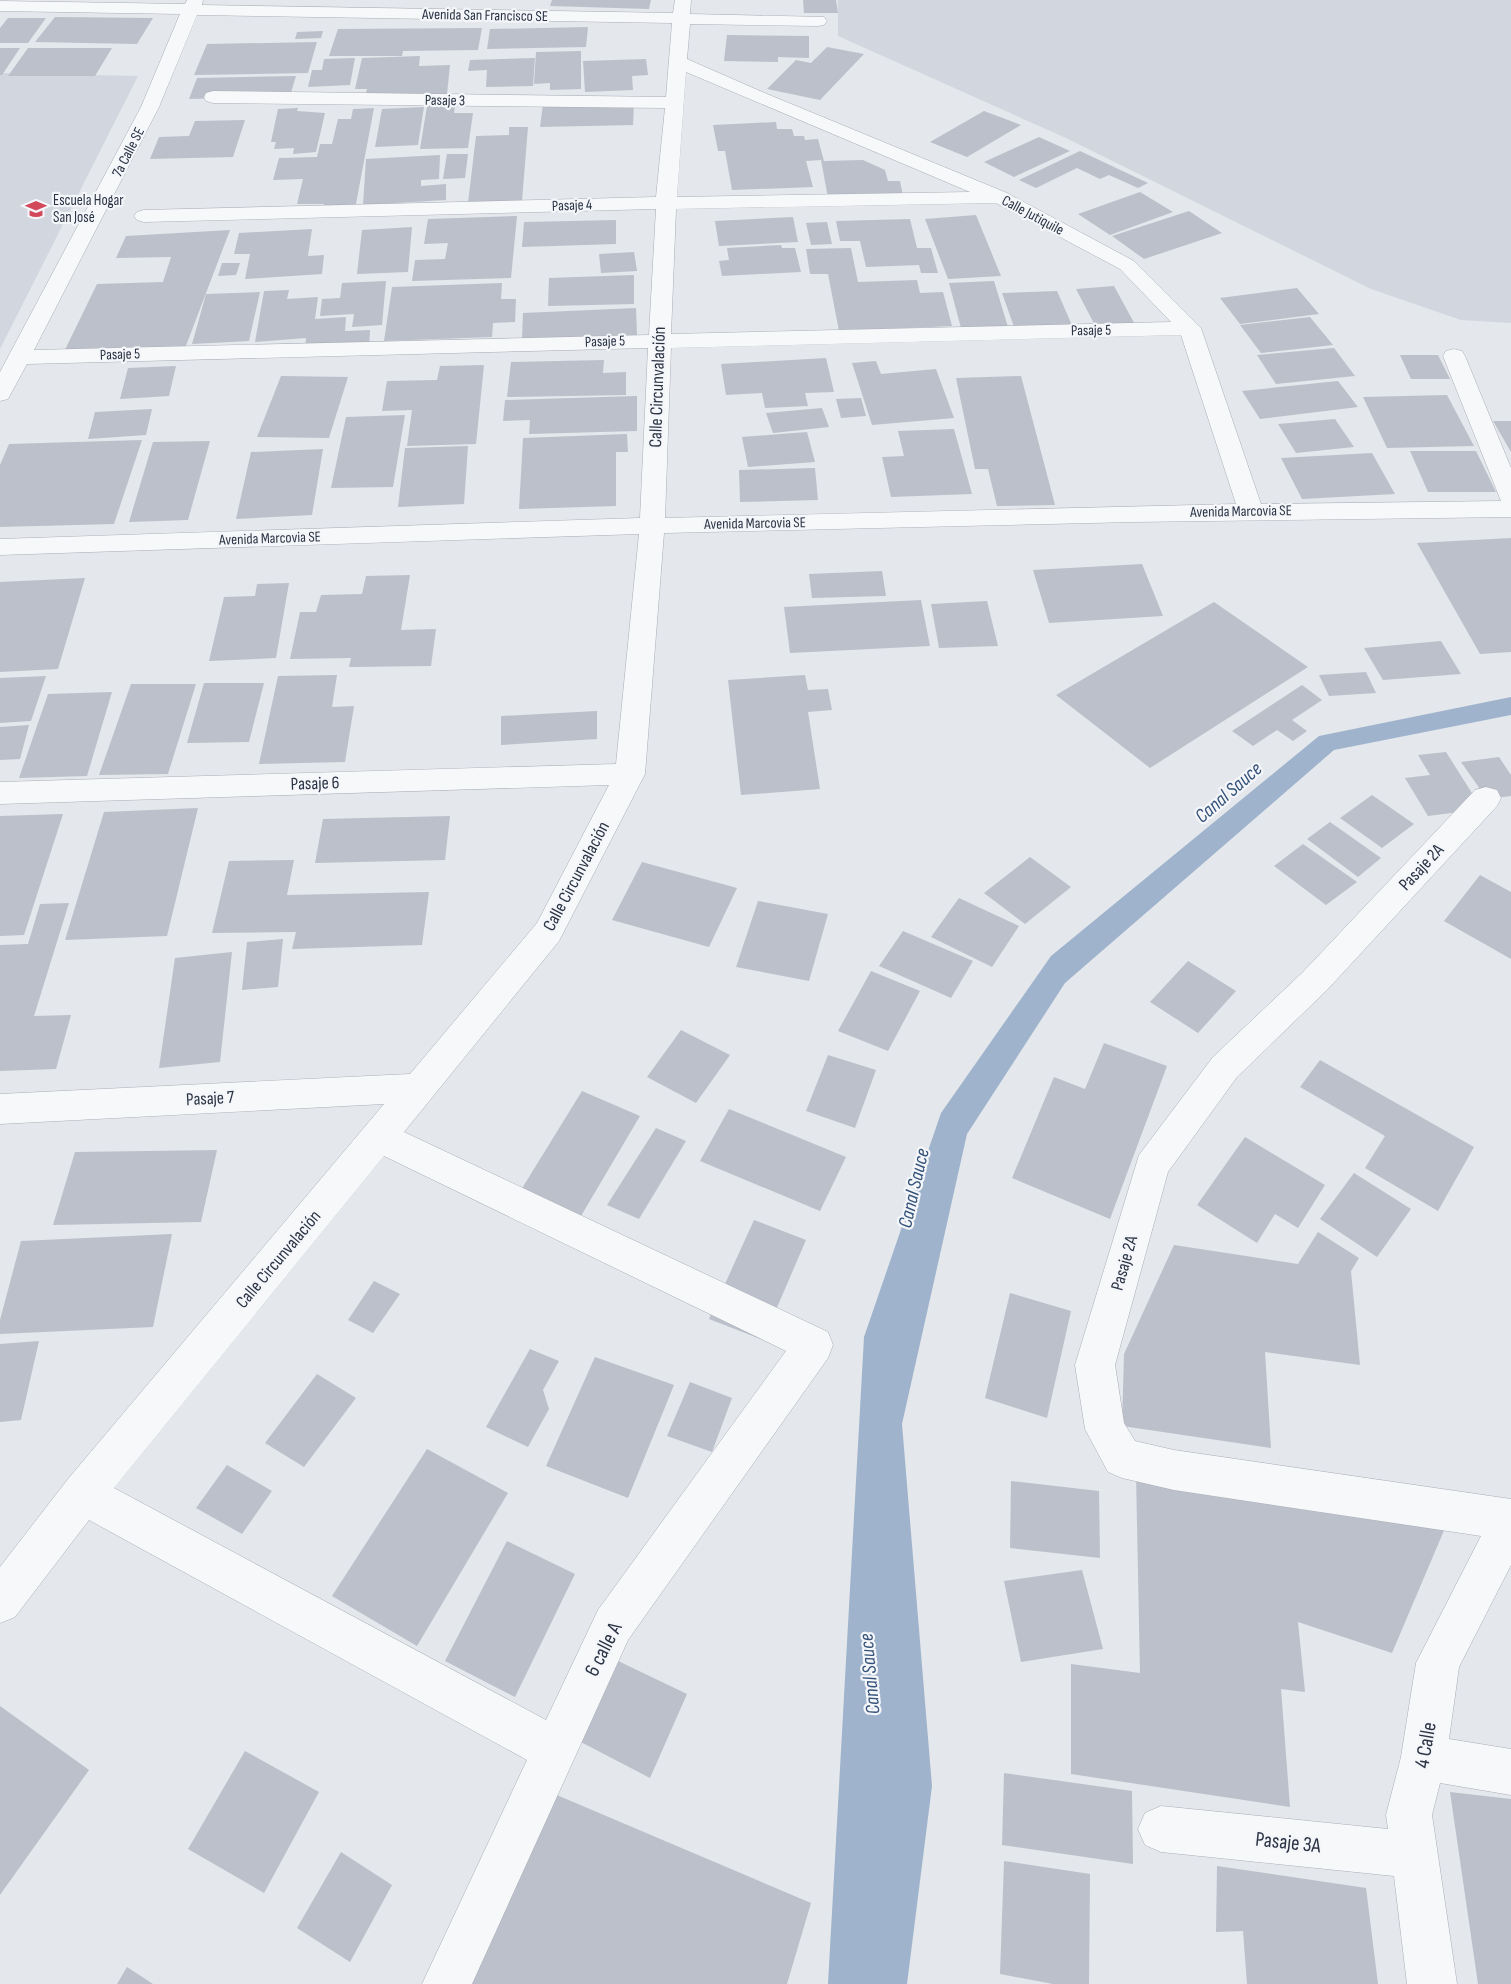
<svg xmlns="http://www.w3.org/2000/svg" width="1511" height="1984" font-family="'Sofia Sans Condensed',sans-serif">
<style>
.built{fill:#d2d6de}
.water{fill:#9fb4cc}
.building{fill:#bbc0ca}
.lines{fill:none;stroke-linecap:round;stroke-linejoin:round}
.minor-casing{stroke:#a9aeb7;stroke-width:1}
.minor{fill:#f7f8fa;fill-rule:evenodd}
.labels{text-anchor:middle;stroke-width:4.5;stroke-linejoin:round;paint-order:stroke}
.far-street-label{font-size:15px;fill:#2b3445;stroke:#f4f6f9}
.far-poi-label{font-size:15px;fill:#2b3445;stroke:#f4f6f9;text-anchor:start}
.street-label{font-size:18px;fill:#2b3445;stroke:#f4f6f9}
.water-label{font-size:20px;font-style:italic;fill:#34527a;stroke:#f4f6f9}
.near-street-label{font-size:21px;fill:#2b3445;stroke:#f4f6f9}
</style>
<rect width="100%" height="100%" fill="#e4e7ec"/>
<path class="built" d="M838 0H1511V323L1461 320 1371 289 1066 138 838 36Z
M0 73 138 76 0 349Z"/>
<path class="water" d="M1511 697V715L1334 750 1065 983 967 1134 902 1424 932 1786 907 1984H828L864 1337 941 1113 1051 956 1319 736Z"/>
<path class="building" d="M552 0H651L649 9 550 6Z
M803 0H836L838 13H804Z
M55 17 153 18 137 44 35 42Z
M8 18H46L28 43H0V28Z
M588 27 586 47 487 49 490 29Z
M482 28 478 50 403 51 402 56H329L338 29Z
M323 31 321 38 295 39 297 32Z
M727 35 809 36V58L778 57V62L724 61Z
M317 42 308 73 194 75 207 44Z
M827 47 864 54 820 100 767 89 796 60 811 63Z
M0 48H20L2 75H0Z
M28 48H112L95 76H8Z
M581 51V89L550 90V83L534 84 536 52Z
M420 56 419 66 450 65 447 94 365 97 367 89H355L362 58Z
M355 58 350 85 308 87 312 70H322L324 59Z
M535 58 533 86 486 87 487 70 468 71 470 60Z
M646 59 648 75 632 76 633 90 585 92 583 61Z
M296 76 290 96 189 99 197 78Z
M634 103 633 125 540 127 543 104Z
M455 105 454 113H473L468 148 420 149 427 106Z
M424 107 418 145 375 147 382 109Z
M298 108 297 111 325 113 316 152 293 154 294 148 274 149 276 142H271L278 109Z
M374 108 355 209 323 210 324 204H297L303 179 273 180 279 158 317 157 320 144H332L338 119H351L353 109Z
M984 111 1021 125 967 157 930 142Z
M245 120 233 157 150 159 159 137 189 136 195 121Z
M776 122 777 129H792L794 136H804L805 140 818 139 824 161 863 160 885 170 888 181H900L903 196 828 198 821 160 806 161 813 187 732 190 725 151H718L713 125Z
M509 127H528L522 201 468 203 476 136 509 135Z
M1039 137 1070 151 1014 177 984 162Z
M1080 151 1148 183 1138 188 1109 175 1100 179 1077 168 1036 188 1019 180Z
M447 154H468L465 178 443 179Z
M440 155 439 179 421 180V186L446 184V200L363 205 366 159Z
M1140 192 1173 212 1110 235 1078 214Z
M1189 211 1222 233 1144 259 1112 236Z
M976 215 1001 276 948 279 925 219Z
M517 216 511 278 412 281 415 260 445 259 448 243 424 244 428 219Z
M793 217 798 242 719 246 715 221Z
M910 219 917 248H931L938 273H921L919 265 866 267 860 241H840L836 221Z
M616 220V244L522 247 524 222Z
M827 222 832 244 811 245 806 223Z
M412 227 408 272 357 274 362 230Z
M312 229 308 256 324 255 322 274 245 279 250 254H234L239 233Z
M230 230 184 351 61 358 97 284 163 282 171 257 116 258 126 236Z
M781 245 782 248H795L801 272 722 276 719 261 729 260 727 248Z
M851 248 858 282 917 280 920 293 943 292 952 326 839 331 828 274H810L806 249Z
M634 252 637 271 601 273 599 254Z
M222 263H240L236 275 218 276Z
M634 275V304L548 306 549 278Z
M386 281 382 325 352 327 354 314 320 316 322 299 340 298 342 283Z
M994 281 1008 327 961 328 949 283Z
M502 283 501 299H516L515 322 493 323 492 337 384 341 392 287Z
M1114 286 1138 330 1099 333 1076 289Z
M1297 288 1319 314 1240 324 1220 298Z
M289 290 287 299 318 297 315 319 346 317 345 331 370 330 369 349 305 352 306 338 255 342 264 291Z
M1057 291 1075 332 1017 335 1002 293Z
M260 292 249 341 192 344 206 294Z
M636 308 637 335 522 339 523 313Z
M1310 317 1333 345 1261 353 1240 325Z
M1334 348 1355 376 1276 384 1257 355Z
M1400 355H1438L1450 379H1411Z
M826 358 834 392 805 393 808 406 765 408 762 393 726 395 721 364Z
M604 360 603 373 626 372V395L507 397 511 362Z
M876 361 881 374 936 369 954 418 872 425 852 363Z
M484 365 476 444 407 446 412 410 382 411 387 381 437 380 440 366Z
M176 366 169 396 120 399 128 368Z
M281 376 348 377 329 438 257 437Z
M1021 376 1055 505 997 506 988 469H975L956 378Z
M1338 381 1358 407 1260 419 1242 391Z
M1447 395 1474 446 1387 448 1363 397Z
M637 396V431L529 434 530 420 503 421 505 400Z
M861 398 866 416 841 418 836 399Z
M822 408 829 427 773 433 766 413Z
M152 409 146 435 88 439 95 412Z
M405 415 393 487 331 488 346 417Z
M1335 419 1354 447 1296 453 1278 424Z
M1493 421H1511V452Z
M954 429 972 494 891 497 882 457 904 456 898 431Z
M807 432 815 462 748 467 742 437Z
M627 434 628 452H616V506L519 509 523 438Z
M142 440 114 524 0 527V465L9 444Z
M210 441 188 520 129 522 153 442Z
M468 446 464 504 398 507 405 448Z
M323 449 312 515 236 519 251 452Z
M1410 451H1476L1496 492H1428Z
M1372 453 1395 494 1302 499 1281 458Z
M815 468 818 500 740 502 739 470Z
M1511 538V652L1480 654 1417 543Z
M1142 564 1163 616 1049 623 1033 570Z
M882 571 886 596 812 598 809 574Z
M410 575 401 630 436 629 431 666 349 667 351 658 290 659 300 612H316L321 595 362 594 366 576Z
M85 578 58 669 0 672V582Z
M289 583 276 658 209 661 224 597 255 596 257 584Z
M921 600 930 646 790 653 784 607Z
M987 601 998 646 939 648 931 604Z
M1214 602 1308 667 1150 768 1056 695Z
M1441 641 1461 674 1383 680 1364 648Z
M1366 672 1376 693 1329 696 1319 675Z
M337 675 332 707 354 706 345 762 259 764 278 676Z
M805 675 808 690 828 689 832 710 808 712 820 789 741 795 728 680Z
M46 676 31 721 0 723V678Z
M204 683H264L249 742 187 743Z
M131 684H196L168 774 99 775Z
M1302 685 1322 700 1292 720 1307 731 1293 741 1277 730 1253 746 1232 731Z
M112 692 87 776 19 778 48 694Z
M597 711V739L501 745V716Z
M29 725 20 759 0 760V727Z
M1446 752 1482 809 1428 816 1405 778 1430 775 1418 755Z
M1499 757 1511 775V796L1487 799 1461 762Z
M1372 795 1414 824 1382 848 1340 818Z
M198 808 167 936 65 940 104 812Z
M63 814 24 935 0 936V816Z
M450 816 445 860 315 863 323 819Z
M1330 822 1381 858 1358 877 1307 839Z
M1303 844 1357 882 1326 905 1274 866Z
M1030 857 1071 887 1025 924 984 893Z
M294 860 287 895 429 892 422 945 292 949 296 932 212 933 229 861Z
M642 862 737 888 709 947 612 920Z
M1480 875 1511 892V959L1444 921Z
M959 898 1019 926 992 967 931 937Z
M758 901 828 914 809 981 736 967Z
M69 903 34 1016 71 1015 56 1069 0 1071V945L28 944 40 904Z
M903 931 973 961 951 998 879 966Z
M283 939 278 987 242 990 247 942Z
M232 952 220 1062 159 1068 175 958Z
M1188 961 1236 991 1198 1033 1150 1002Z
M871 971 920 991 888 1051 838 1031Z
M681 1030 730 1055 696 1103 647 1077Z
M1104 1043 1167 1066 1110 1219 1012 1178 1054 1077 1085 1089Z
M828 1055 876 1070 855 1128 806 1111Z
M1320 1060 1474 1147 1438 1211 1365 1168 1385 1136 1300 1087Z
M582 1091 640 1116 581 1216 521 1190Z
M729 1109 846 1157 820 1211 700 1161Z
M656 1128 686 1141 639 1219 607 1205Z
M1245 1137 1325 1185 1298 1228 1275 1214 1257 1243 1197 1205Z
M217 1150 201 1222 53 1225 75 1152Z
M1354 1173 1411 1209 1377 1257 1320 1219Z
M754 1220 806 1240 763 1340 709 1319Z
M1318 1232 1359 1258 1351 1271 1360 1365 1265 1352 1271 1448 1122 1426 1124 1354 1174 1245 1298 1264Z
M172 1234 153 1327 0 1334V1320L21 1241Z
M374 1281 400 1294 373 1333 348 1320Z
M1010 1293 1071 1311 1047 1418 985 1398Z
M39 1341 21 1420 0 1422V1344Z
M530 1349 559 1361 543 1390 549 1409 528 1447 486 1427Z
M595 1357 674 1385 628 1498 546 1466Z
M317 1374 356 1398 304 1467 265 1443Z
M690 1382 732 1398 712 1452 667 1436Z
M427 1449 508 1493 417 1646 332 1596Z
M227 1465 272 1491 242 1534 196 1508Z
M1136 1474 1451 1514 1392 1653 1298 1622 1305 1692 1281 1689 1290 1807 1071 1774V1664L1140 1673Z
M1011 1481 1099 1491 1100 1558 1010 1548Z
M507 1541 575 1574 515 1697 445 1661Z
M1082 1570 1103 1649 1021 1662 1004 1581Z
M614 1659 687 1694 650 1778 577 1740Z
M0 1706 89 1770 0 1895Z
M245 1751 319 1792 264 1893 188 1849Z
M1004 1773 1132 1791 1133 1864 1002 1845Z
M545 1790 811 1903 787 1984H469Z
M1450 1792 1511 1799V1984H1478Z
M341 1852 392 1885 350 1962 297 1928Z
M1004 1861 1090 1874 1089 1984H1053L1000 1974Z
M1217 1866 1366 1888 1378 1984H1247L1243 1931 1216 1932Z
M127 1967 153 1984H117Z"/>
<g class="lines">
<g class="minor-casing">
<path id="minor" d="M187 0H203L202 5 673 13 675 0H691L690 14 824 17 827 21 824 25 818 26 690 24 687 59 767 94 1007 193 1134 261 1201 328 1261 504 1501 501 1443 356 1446 351 1454 349 1462 351 1465 356 1511 468V517L1133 522 664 533 645 774 559 941 404 1132 828 1332 833 1345 828 1358 628 1640 472 1984H422L527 1760 89 1520 15 1617 0 1623V1567L68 1479 384 1104 0 1124V1094L410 1074 537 923 609 785 0 804V782L616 764 639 534 0 555V539L640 518 648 348 27 364 8 399 0 401V372L141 107 180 14 0 11V1L185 4ZM197 15 672 23 666 97 213 91 206 93 204 97 206 101 213 103 665 108 656 197 144 210 137 212 134 216 137 220 144 222 656 209 649 335 34 350 159 107ZM686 72 970 192 677 197ZM996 203 1120 269 1171 322 671 334 676 209ZM1181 335 1236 504 665 518 671 348ZM384 1156 786 1351 598 1610 546 1720 114 1488Z
M1486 787 1497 790 1501 798 1497 806 1327 990 1237 1077 1168 1172 1115 1365 1124 1423 1135 1441 1174 1450 1511 1499V1565L1459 1667 1449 1739 1511 1749V1795L1440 1783 1432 1815 1457 1984H1407L1394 1876 1161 1852 1145 1845 1138 1829 1145 1813 1161 1806 1388 1829 1386 1815 1401 1757 1416 1663 1481 1536 1174 1490 1122 1478 1108 1472 1085 1429 1075 1365 1139 1155 1213 1057 1303 972 1475 790Z"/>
</g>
<use href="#minor" class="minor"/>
</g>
<defs>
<g id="school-bare" transform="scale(1.62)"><path d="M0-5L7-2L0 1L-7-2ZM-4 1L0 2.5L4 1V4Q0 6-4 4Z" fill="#d1495b" stroke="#f4f6f9" stroke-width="2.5" paint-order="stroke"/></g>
</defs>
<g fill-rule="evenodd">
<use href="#school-bare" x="36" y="209"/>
</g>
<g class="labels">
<g class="far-street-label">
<text transform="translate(485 15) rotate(1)" y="5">Avenida San Francisco SE</text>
<text transform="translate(445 100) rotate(1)" y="5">Pasaje 3</text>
<text transform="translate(128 152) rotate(-63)" y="5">7a Calle SE</text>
<text transform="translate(572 205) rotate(-2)" y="5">Pasaje 4</text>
<text transform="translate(1033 215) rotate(28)" y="5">Calle Jutiquile</text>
<text transform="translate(1091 330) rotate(-1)" y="5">Pasaje 5</text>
<text transform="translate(605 341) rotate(-2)" y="5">Pasaje 5</text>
<text transform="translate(120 354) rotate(-2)" y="5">Pasaje 5</text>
<text transform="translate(1241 511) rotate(-1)" y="5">Avenida Marcovia SE</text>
<text transform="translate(755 523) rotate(-1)" y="5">Avenida Marcovia SE</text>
<text transform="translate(270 538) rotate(-2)" y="5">Avenida Marcovia SE</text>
</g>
<g class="far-poi-label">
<text x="53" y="205">Escuela Hogar<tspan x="53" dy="17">San José</tspan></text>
</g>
<g class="street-label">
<text transform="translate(657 387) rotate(-88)" y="6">Calle Circunvalación</text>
<text transform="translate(315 783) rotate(-2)" y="6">Pasaje 6</text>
<text transform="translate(1421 867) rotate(-47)" y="6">Pasaje 2A</text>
<text transform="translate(576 876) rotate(-62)" y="6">Calle Circunvalación</text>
<text transform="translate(210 1098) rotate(-3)" y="6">Pasaje 7</text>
<text transform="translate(278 1259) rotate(-50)" y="6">Calle Circunvalación</text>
<text transform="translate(1124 1263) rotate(-74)" y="6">Pasaje 2A</text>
</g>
<g class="water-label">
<text transform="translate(1228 792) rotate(-41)" y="7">Canal Sauce</text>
<text transform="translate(913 1188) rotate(-77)" y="7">Canal Sauce</text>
<text transform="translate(869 1674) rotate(-95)" y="7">Canal Sauce</text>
</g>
<g class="near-street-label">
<text transform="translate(603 1649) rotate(-63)" y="7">6 calle A</text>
<text transform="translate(1425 1745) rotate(-80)" y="7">4 Calle</text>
<text transform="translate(1288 1842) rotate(6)" y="7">Pasaje 3A</text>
</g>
</g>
</svg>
